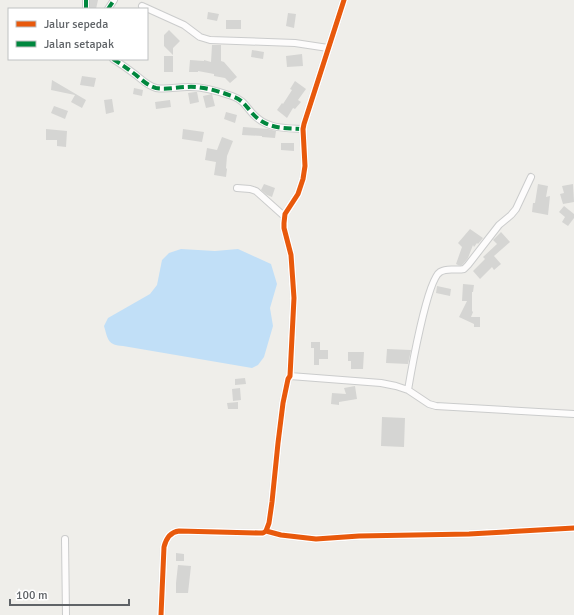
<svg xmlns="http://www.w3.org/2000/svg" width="574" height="615" font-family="Signika,sans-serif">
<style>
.water{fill:#c1dff7}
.building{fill:#d5d5d3}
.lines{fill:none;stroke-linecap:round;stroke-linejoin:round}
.street-casing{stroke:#cbcccc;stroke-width:8}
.street{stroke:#fdfcfc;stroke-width:6}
.quiet{stroke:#00873e;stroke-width:4;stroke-dasharray:8 4;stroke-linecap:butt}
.cycleway-casing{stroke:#fff;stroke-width:8}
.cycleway{stroke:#e8590c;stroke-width:5}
</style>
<rect width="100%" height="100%" fill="#efeeea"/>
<path class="water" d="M181 249 215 251 238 249 271 264 277 284 270 308 273 326 264 357 258 365 252 368 123 346C108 345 108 340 104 326L108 318 150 294 157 285 162 260 169 253Z"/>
<path class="building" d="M90 0H98L96 9H90Z
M208 12 219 14 217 21 207 19Z
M288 13 296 14 294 28 286 26Z
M226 20H241V29H226Z
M169 30 180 41 173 48V55L164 46V35Z
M212 45H221V61L224 62 237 77 230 83 225 78 214 76V74L198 71V72H189L190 60 204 61V60L211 62Z
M252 50 264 52 263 59 251 57Z
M302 54 303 66 287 67 286 56Z
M164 56H173V72H164Z
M82 76 96 78 94 87 80 85Z
M52 80 86 100 82 108 71 102 75 95 51 90Z
M295 81 306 89 298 100 301 102 295 109 293 108 287 118 277 110 282 103 283 104 292 90 290 89Z
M134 88 143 90 142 96 133 94Z
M195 92H197L199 102 190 104 188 93Z
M212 94 215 106 206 108 203 96Z
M112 99 114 112 106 114 104 100Z
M170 100 171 107 156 109 155 102Z
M54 106 68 111 65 119 51 113Z
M226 112 237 115 235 123 224 119Z
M243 127 256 128 268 129 276 131 275 138 262 137V136L242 135Z
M46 129 67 131 66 147 57 146V140H46Z
M183 129 204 132 202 142 182 139Z
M222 137 233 141 227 156 226 168 227 169 226 177 214 175 216 162 205 160 207 148 217 150Z
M281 143H294V151L281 150Z
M264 184 275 188 272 197 267 195 261 190Z
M538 184 548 186 546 197 550 196 548 215 532 212 533 203H535Z
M573 184 574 202 563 204 560 194 564 193 562 186Z
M564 206 574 214V218L568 226 562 222 565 217 559 212Z
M470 229 483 238 478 244 477 243 474 247 473 245 468 258 465 262 462 265H458L456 264 462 247 458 243Z
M501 232 510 242 494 256 501 264 494 270 492 267 480 279 473 271 485 259 483 257 497 244 493 240Z
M463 284 474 285 473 292H472V311L473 312 471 317H480V327H474V324L459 317 467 301H462Z
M437 286 451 289 450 296 436 293Z
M311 342H320V350H328V359H319V365H314V348H311Z
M387 349 411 350 408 364 386 363Z
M348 352H364L363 369H351V361H348Z
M245 378 246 384 235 385V379Z
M355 386 357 399 339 402V405L331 404 332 393 346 394 344 388Z
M240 388 241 400 233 401 232 389Z
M238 402V409H228L227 403Z
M382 417 405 418 404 447 381 446Z
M176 553 184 554V561H176Z
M178 565 191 566 188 593H176V583Z"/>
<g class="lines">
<g class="street-casing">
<path id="street" d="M86 0V9
M142 6 184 25 200 37 210 40 295 43 328 48
M108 9 114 0
M113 59C121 64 128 69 136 75 142 80 148 86 156 88 166 90 177 87 187 87 202 86 218 91 232 96 243 100 245 105 252 113 266 129 283 128 303 129
M237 188 250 189 256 191 284 216
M290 376 381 383 396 386 408 390 429 404 436 406 574 414
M408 390C411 372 427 280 440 272 448 267 455 271 464 269L468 265 499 225 511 215 516 209 531 177
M266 531 281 535 316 539 359 536 469 534 574 528
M65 539 66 615
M161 615 164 547C166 539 170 532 179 531L259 533H263L266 531 269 523 272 502 278 443 283 403 288 379 290 376 294 298 291 255 284 228V223L285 214 298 194 303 179 305 166 303 129 304 124 344 0"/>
</g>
<use href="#street" class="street"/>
<path class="quiet" d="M86 0V9
M108 9 114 0
M113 59C121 64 128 69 136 75 142 80 148 86 156 88 166 90 177 87 187 87 202 86 218 91 232 96 243 100 245 105 252 113 266 129 283 128 303 129"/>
<g class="cycleway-casing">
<path id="cycleway" d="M266 531 281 535 316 539 359 536 469 534 574 528
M161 615 164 547C166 539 170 532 179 531L259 533H263L266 531 269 523 272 502 278 443 283 403 288 379 290 376 294 298 291 255 284 228V223L285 214 298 194 303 179 305 166 303 129 304 124 344 0"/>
</g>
<use href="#cycleway" class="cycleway"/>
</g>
<rect x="8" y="8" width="140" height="52" fill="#ffffff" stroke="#bfc1c2"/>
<rect x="16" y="21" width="20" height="6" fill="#e8590c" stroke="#bfc1c2"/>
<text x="44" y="28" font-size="12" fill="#5f6367">Jalur sepeda</text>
<rect x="16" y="41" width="20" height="6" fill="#00873e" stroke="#bfc1c2"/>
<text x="44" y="48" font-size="12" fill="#5f6367">Jalan setapak</text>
<path d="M10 599v6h119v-6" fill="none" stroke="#5f6367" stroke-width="2"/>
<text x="16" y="599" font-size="12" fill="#5f6367" stroke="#ffffff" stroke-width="3" paint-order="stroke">100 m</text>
</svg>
